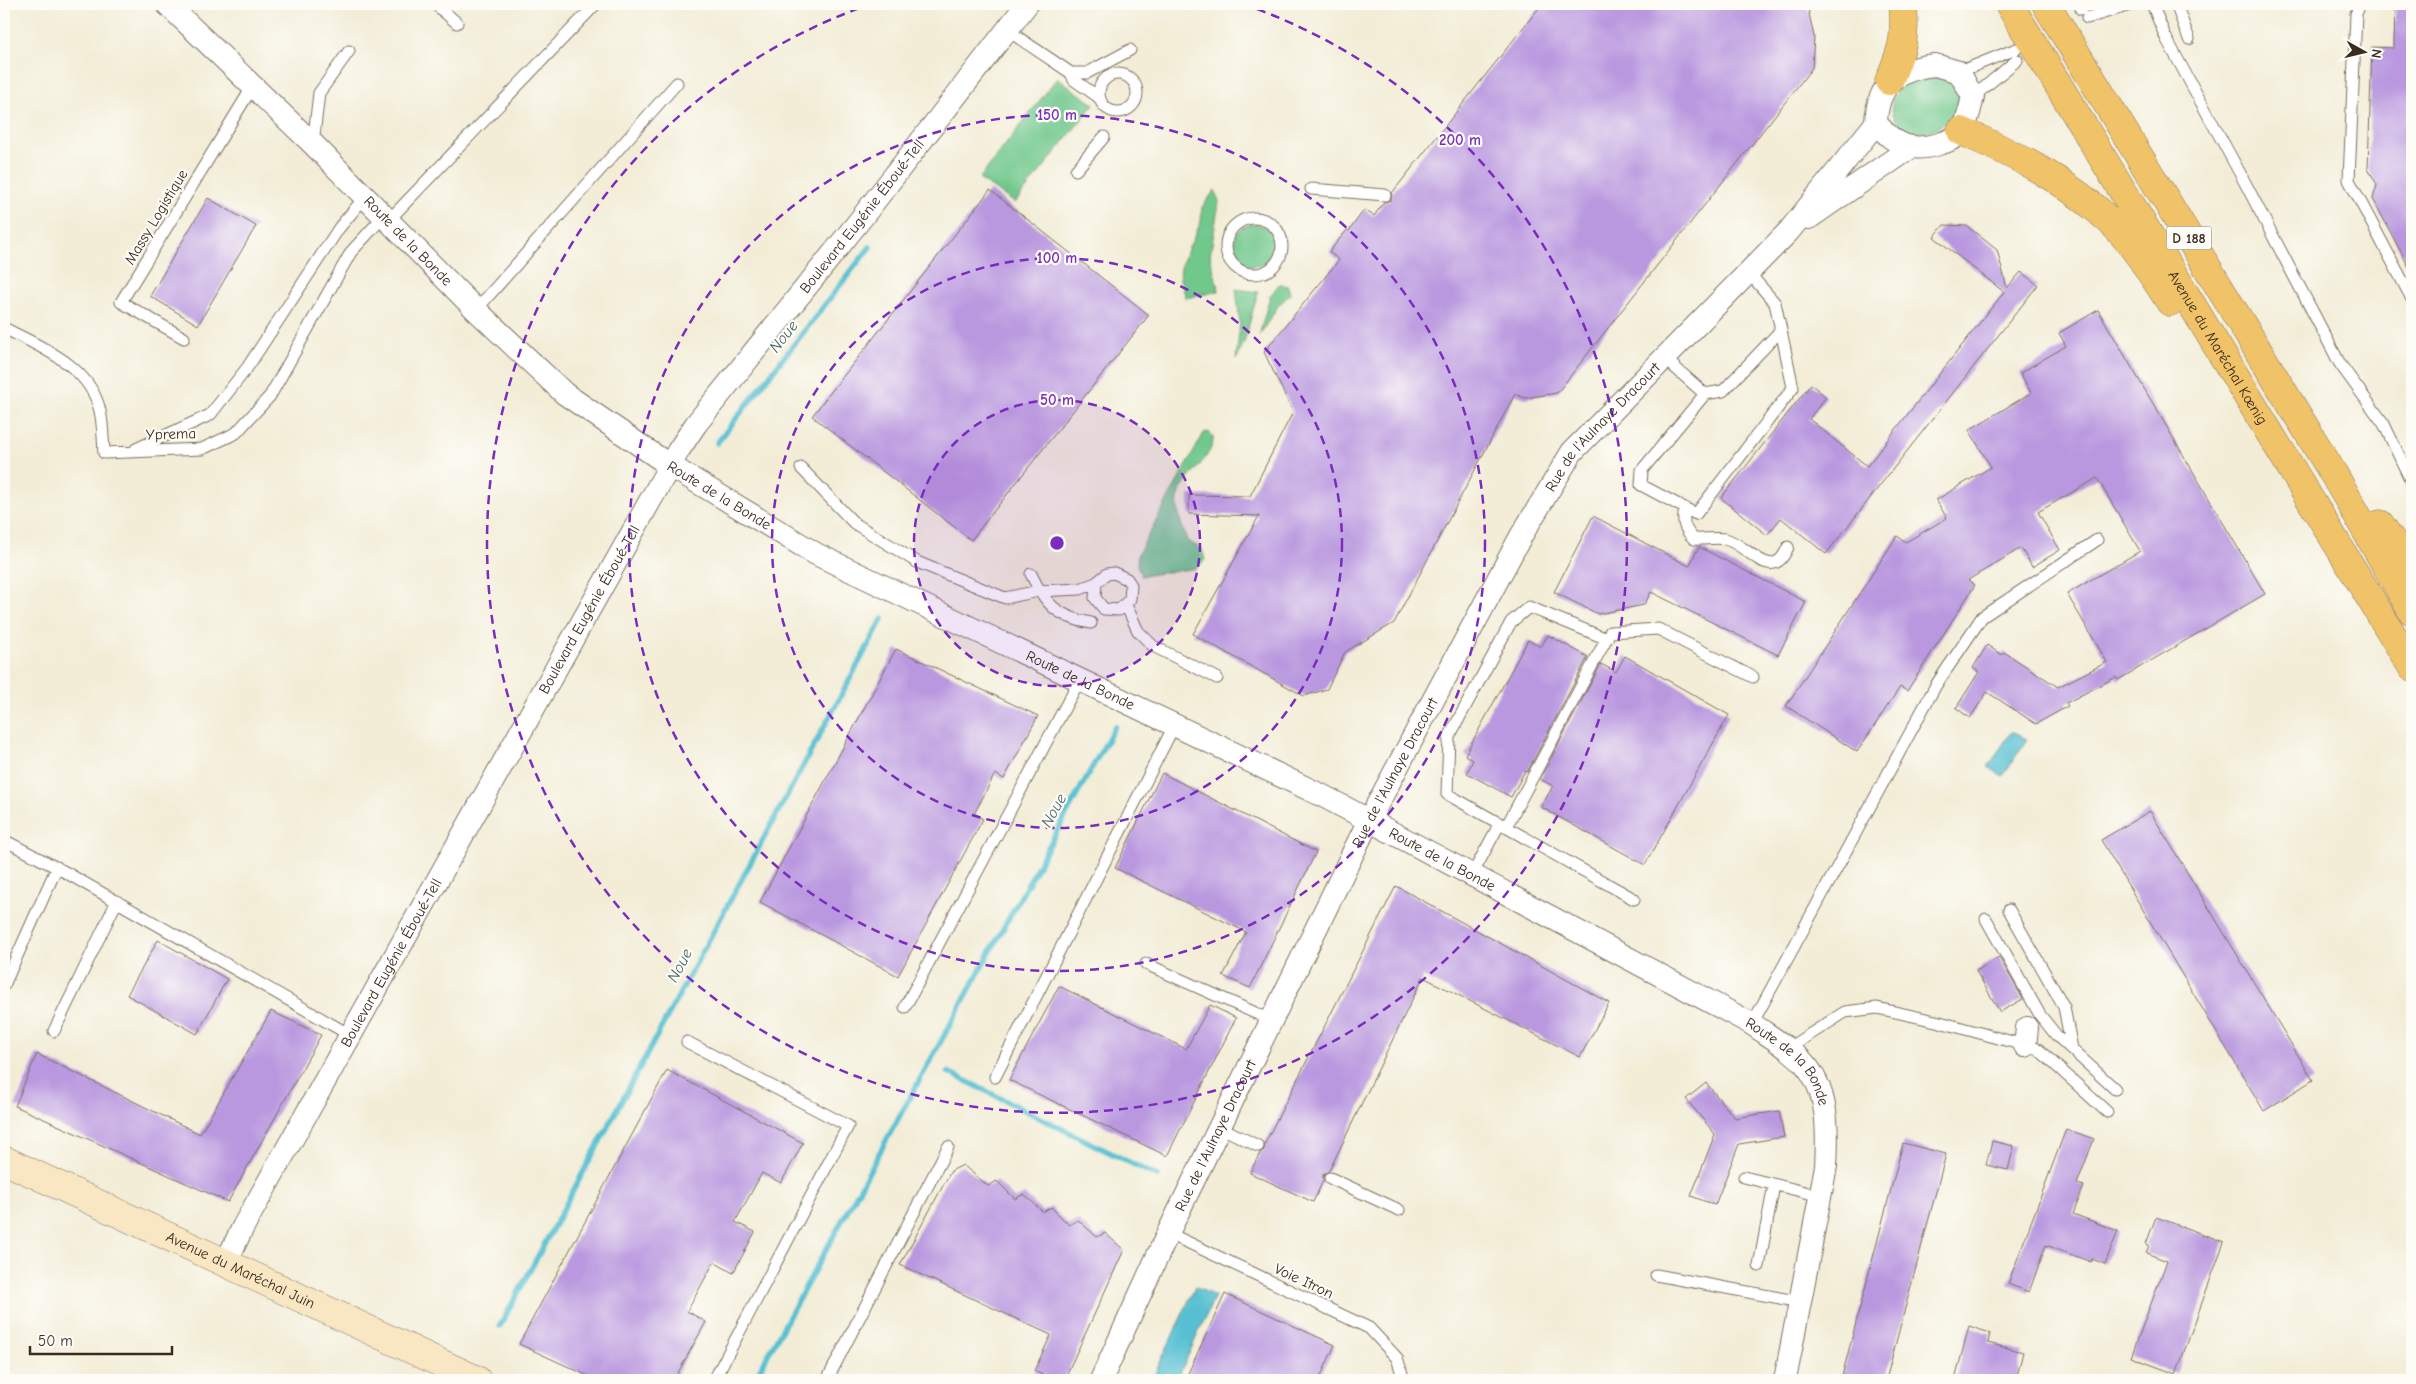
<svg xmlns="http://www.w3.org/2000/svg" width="2416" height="1384" font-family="'Comic Neue',sans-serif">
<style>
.green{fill:#71c88d;stroke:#567956}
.water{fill:#56c0d2;stroke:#487578}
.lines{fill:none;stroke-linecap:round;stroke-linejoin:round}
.stream{stroke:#56c0d2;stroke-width:5.5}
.building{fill:#b998df}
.lane-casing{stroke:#7b6e5f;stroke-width:13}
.street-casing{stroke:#7b6e5f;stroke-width:24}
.secondary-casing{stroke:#7b6e5f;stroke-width:29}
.primary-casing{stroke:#7b6e5f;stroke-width:29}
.lane{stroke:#fff;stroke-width:11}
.street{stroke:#fff;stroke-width:22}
.secondary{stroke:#f9e7c3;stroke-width:28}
.primary{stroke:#f1c369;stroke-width:28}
.ring{fill:none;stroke:#7b2cbf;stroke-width:2.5;stroke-dasharray:9 6}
.labels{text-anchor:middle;stroke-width:4.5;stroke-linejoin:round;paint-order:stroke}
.shield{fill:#fdfcf7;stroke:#75695f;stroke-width:1}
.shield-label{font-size:14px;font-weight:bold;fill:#3b2a1e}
.street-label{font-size:15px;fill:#3b2a1e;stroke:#fdfcf7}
.water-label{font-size:16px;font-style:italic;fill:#445e5d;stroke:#fdfcf7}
.centre{fill:#7b2cbf;stroke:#fdfcf7;stroke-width:2.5}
.ring-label{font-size:15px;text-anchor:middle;font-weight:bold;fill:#7b2cbf;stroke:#fdfcf7;stroke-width:4.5;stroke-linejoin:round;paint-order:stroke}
</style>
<rect width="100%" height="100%" fill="#fdfcf7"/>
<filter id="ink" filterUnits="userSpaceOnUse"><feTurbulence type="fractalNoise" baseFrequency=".02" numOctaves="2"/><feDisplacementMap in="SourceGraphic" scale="10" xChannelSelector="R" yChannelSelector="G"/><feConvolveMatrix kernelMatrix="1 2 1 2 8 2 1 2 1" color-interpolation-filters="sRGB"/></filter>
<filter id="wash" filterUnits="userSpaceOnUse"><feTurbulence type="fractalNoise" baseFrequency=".0096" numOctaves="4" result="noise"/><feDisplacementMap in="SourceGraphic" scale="20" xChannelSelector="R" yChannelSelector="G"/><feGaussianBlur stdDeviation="1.12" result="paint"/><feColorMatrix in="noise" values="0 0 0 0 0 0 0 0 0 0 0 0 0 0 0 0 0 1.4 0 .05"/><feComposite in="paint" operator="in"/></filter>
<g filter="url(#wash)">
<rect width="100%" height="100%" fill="#f3edd7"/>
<path class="green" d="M1057 78 1094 104 1015 203 979 179Z
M1933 78C1956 77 1970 95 1954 115 1941 130 1911 142 1897 122 1892 115 1890 106 1894 97 1901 81 1917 81 1933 78Z
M1215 190 1219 202 1210 256 1219 291 1186 298 1180 279 1181 265 1201 222 1202 207Z
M1233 245a21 21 0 1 1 42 0a21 21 0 1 1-42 0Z
M1279 284 1288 286 1290 294 1278 306 1259 336 1270 296Z
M1236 289 1258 292 1244 343 1236 360 1240 323Z
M1208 432 1213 437C1215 456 1184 477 1179 494 1174 509 1183 527 1187 541L1202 549 1205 560 1197 568 1141 576 1137 565 1138 554 1204 433Z"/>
<path class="water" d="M2011 732 2027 739 2003 776 1988 767Z
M1195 1287 1215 1296 1177 1380H1152Z"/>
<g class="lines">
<path class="stream" d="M717 443 870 247
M948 1072 1157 1176
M500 1326 883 618
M754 1380 1115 726"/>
</g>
<g id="blocks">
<path class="building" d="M1542 4H1807L1814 37 1812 68 1557 393 1525 398 1515 394 1394 623 1345 652 1327 689 1304 696 1193 634 1259 516 1189 514V495L1250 496 1293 412 1264 352 1339 260 1329 252 1347 230 1349 231 1364 210 1374 216 1384 202 1391 200 1392 193Z
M2395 4H2412V273L2373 199 2377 185 2368 168 2372 47 2394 48Z
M990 190 1149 315 971 540 812 416Z
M208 198 256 226 198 325 150 296Z
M1944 225 1967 226 1997 250 2007 288 2021 272 2038 285 1826 554 1781 518 1767 535 1721 498 1811 384 1826 397 1809 419 1867 466 2004 292 1934 237Z
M2098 310 2265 594 2118 680 2116 677 2066 703 2068 706 2036 724 1987 692 1970 718 1956 708 1979 672 1973 668 1987 645 2002 655 2004 652 2058 687 2107 662 2067 594 2140 551 2097 478 2038 512 2060 550 2032 567 2021 548 1968 580 1975 585 1907 691 1900 687 1857 752 1786 706 1897 536 1906 542 1947 518 1936 500 1991 467 1969 430 2031 393 2020 373 2066 346 2059 333Z
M1593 516 1689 566 1699 547 1806 602 1778 655 1651 592 1644 605 1598 614 1554 592Z
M1548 635 1588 657 1527 772 1525 771 1511 797 1467 773 1473 760 1465 755 1528 640 1541 647Z
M896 649 1038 716 1004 779 995 774 974 814 983 819 898 976 760 902Z
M1625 656 1729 715 1645 865 1541 807 1553 786 1540 779 1601 664 1616 672Z
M1162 773 1316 852 1250 988 1223 976 1246 932 1115 868Z
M2150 811 2313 1080 2264 1111 2101 840Z
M1396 886 1609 1003 1580 1057 1423 977 1329 1171 1323 1174V1181L1313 1202 1250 1173 1260 1153 1264 1150 1265 1143Z
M158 940 227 979 197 1034 127 995Z
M1999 957 2023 999 2000 1012 1976 971Z
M1059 986 1186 1049 1210 1005 1236 1018 1167 1156 1009 1080Z
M271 1011 321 1035 228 1202 15 1106 37 1054 200 1134Z
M667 1070 803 1143 781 1183 762 1173 735 1222 755 1232 733 1273 714 1262 687 1311 706 1322 674 1380H597L519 1344Z
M1706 1083 1735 1118 1779 1111 1784 1137 1739 1144 1715 1205 1691 1196 1715 1134 1686 1099Z
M2066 1129 2094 1139 2077 1184 2084 1186 2073 1214 2118 1231 2105 1264 2092 1259 2091 1262 2046 1245 2029 1292 2008 1284Z
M1992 1141 2014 1146 2008 1170 1986 1165Z
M1903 1143 1946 1154 1886 1380H1841Z
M963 1165 988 1186 997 1181 1015 1199 1024 1194 1043 1212 1051 1207 1069 1225 1078 1220 1097 1237 1105 1233 1124 1250 1064 1380H1054L1034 1371 1051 1335 900 1265 951 1171Z
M2156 1217 2224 1242 2176 1374 2131 1357 2167 1261 2146 1253 2149 1245 2146 1244Z
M1225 1294 1335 1345 1319 1380H1185Z
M1969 1326 1990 1333 1988 1343 2023 1352 2016 1380H1955Z"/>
</g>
</g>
<g filter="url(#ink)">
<use href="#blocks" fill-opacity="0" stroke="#7b6e5f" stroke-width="1"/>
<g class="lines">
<g class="lane-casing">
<path id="lane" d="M435 4 457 23
M2152 4 2166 38 2242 177 2340 364 2384 424 2412 483
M2176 4 2189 39
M2360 4 2356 14 2349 180 2412 299
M2081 9 2090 4
M2087 18 2133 4
M1007 30 1071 73H1087L1130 50
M1959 72 2016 49
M1071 73 1074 80 1100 98
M1099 93a19 19 0 1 1 38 0a19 19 0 1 1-38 0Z
M1973 97 2017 60
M313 144 319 93 349 51
M1076 170 1104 137
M1311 189 1385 195
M1226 246a28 28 0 1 1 56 0a28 28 0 1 1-56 0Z
M388 221 596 4
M476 310 677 83
M4 328C40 347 90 365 100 411 103 424 103 439 104 453L202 449 236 433 270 396 351 252 384 216
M184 338 121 302 253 86
M1663 357 1705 394 1723 391 1781 330 1775 303 1749 273
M1705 394 1642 470 1641 485 1696 514 1793 388 1781 330
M136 449 210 415 247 368 339 228 364 198
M801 468 854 523 917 562 1005 598 1039 591 1080 589 1096 583 1107 574 1114 573 1127 579 1131 585 1130 599 1119 610 1104 609 1095 598 1096 583
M1685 508C1682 522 1684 529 1694 539 1704 540 1715 537 1725 539 1748 544 1772 586 1788 547
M1031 574C1045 604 1057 617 1091 623
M1126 605 1138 631 1153 646 1217 678
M1607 639 1529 607 1511 622 1449 737 1447 794 1634 899
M1506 827 1610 632 1658 629 1753 677
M4 840 65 872 350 1035
M1472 875 1500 823
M2009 910 2064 1007 2072 1049
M1986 919 2040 1015 2056 1035 2115 1089
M1146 964 1271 1020
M4 985 57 867
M905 1007 1080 679
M1752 1024 1936 685 1982 617 2097 540
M54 1031 117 901
M687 1042 848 1126 714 1380
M1787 1049 1845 1012 1877 1008 1940 1022 2038 1049 2107 1112
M995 1077 1175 724
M1220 1127 1258 1146
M1744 1177 1821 1196
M1330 1178 1399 1210
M1168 1233 1369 1328 1397 1358 1404 1380
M1759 1266 1774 1185
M1656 1275 1801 1302
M827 1380 948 1147"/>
</g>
<g class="street-casing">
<g id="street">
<path id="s1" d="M167 4 313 144 476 310 565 394 669 465 816 554 1325 797 1752 1024C1769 1036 1787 1046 1802 1061 1829 1088 1828 1131 1826 1166L1785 1380"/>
<path d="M1935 65 1959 72 1973 97C1970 108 1968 121 1962 131 1957 137 1949 141 1942 143 1913 153 1895 146 1876 123 1877 84 1898 69 1935 65Z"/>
<path d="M1809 218 1910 148"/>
<path d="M2025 1046 2027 1028"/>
<path id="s2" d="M225 1264 243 1227 678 451 696 424 860 220 1027 4"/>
<path id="s3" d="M1101 1380 1168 1233 1369 820 1521 536 1572 452 1789 231 1876 123"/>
</g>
</g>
<g class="secondary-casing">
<g id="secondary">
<path id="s4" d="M4 1160 477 1380"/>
</g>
</g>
<g class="primary-casing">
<g id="primary">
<path id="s5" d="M2009 4 2412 667"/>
<path d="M2046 4 2333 473 2412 611"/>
<path d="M1889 81C1902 50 1906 39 1903 4"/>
<path d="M1961 131C2015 154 2069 182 2111 222 2135 245 2152 275 2170 302"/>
<path d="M2380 524 2412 570"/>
</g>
</g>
<use href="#lane" class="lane"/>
<use href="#street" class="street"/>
<use href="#secondary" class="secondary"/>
<use href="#primary" class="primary"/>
</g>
</g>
<circle cx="1057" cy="543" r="143" fill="#7b2cbf" fill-opacity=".12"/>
<g class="ring">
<circle cx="1057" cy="543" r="143"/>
<circle cx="1057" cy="543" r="285"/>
<circle cx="1057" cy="543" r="428"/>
<path d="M1243 4A570 570 0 1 1 871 4"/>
</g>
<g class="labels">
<rect class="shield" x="2166.5" y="226.5" width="45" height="23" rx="4"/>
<g class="shield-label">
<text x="2189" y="243">D 188</text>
</g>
<g class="street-label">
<text dy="5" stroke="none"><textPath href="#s2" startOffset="1229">Boulevard Eugénie Éboué-Tell</textPath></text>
<text transform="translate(156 217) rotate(-59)" y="5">Massy Logistique</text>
<text dy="5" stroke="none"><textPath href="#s1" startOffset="338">Route de la Bonde</textPath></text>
<text dy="5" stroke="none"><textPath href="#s5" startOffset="402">Avenue du Maréchal Kœnig</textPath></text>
<text dy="5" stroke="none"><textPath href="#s3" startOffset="1080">Rue de l'Aulnaye Dracourt</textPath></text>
<text transform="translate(171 434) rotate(-2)" y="5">Yprema</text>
<text dy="5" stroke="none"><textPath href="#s1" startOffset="742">Route de la Bonde</textPath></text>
<text dy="5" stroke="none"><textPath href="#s2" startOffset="749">Boulevard Eugénie Éboué-Tell</textPath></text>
<text dy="5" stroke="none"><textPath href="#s1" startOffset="1148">Route de la Bonde</textPath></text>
<text dy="5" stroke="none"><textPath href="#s3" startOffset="675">Rue de l'Aulnaye Dracourt</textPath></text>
<text dy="5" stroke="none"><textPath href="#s1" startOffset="1552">Route de la Bonde</textPath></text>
<text dy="5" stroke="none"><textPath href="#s2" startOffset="344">Boulevard Eugénie Éboué-Tell</textPath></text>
<text dy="5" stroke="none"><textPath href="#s1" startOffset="1956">Route de la Bonde</textPath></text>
<text dy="5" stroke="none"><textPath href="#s3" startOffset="270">Rue de l'Aulnaye Dracourt</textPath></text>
<text dy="5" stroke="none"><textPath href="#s4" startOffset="261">Avenue du Maréchal Juin</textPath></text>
<text transform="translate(1304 1281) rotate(25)" y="5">Voie Itron</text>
</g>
<g class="water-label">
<text transform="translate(783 336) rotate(-52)" y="6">Noue</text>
<text transform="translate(1053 810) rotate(-61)" y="6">Noue</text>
<text transform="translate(679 965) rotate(-62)" y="6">Noue</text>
</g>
</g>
<circle cx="1057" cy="543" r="8" class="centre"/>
<g class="ring-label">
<text x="1057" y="120">150 m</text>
<text x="1460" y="145">200 m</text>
<text x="1057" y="263">100 m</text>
<text x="1057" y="405">50 m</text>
</g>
<rect width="2416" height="1384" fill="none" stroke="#fdfcf7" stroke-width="20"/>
<g transform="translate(2364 52) rotate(98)" stroke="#fdfcf7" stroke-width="4" paint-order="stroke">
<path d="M0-4L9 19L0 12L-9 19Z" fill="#3b2a1e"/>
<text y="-8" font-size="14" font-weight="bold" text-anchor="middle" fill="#3b2a1e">N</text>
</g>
<path d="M30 1346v8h142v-8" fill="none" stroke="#3b2a1e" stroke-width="2.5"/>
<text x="38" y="1346" font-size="15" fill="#3b2a1e" stroke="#fdfcf7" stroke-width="4" paint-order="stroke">50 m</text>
</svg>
